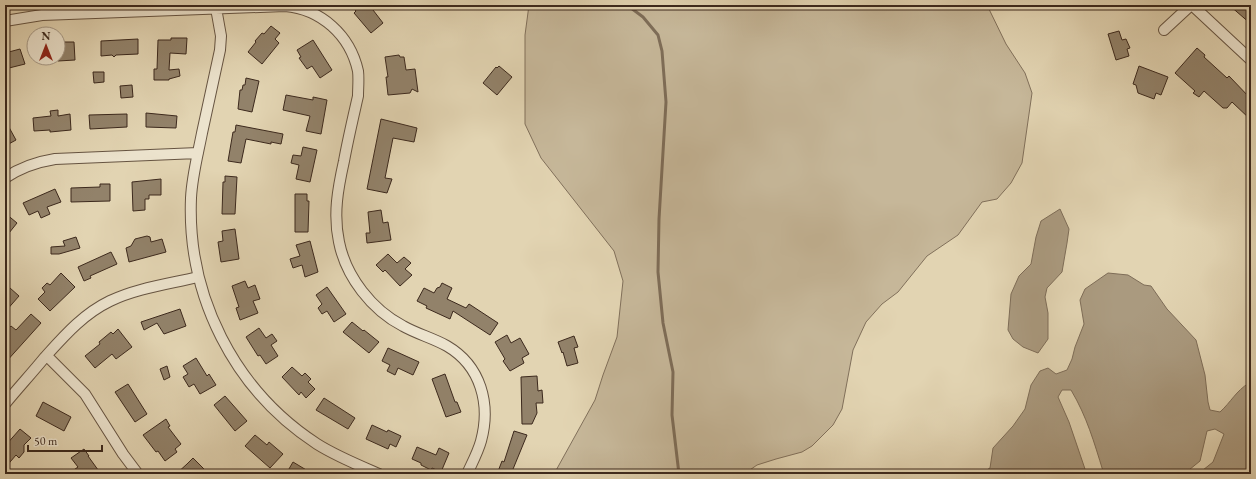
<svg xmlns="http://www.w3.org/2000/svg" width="1256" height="479" font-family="'EB Garamond',serif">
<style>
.green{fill:#c6b799;stroke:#81705b}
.water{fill:#aa9a7f;stroke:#7e6d58}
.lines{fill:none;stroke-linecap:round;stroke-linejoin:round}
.stream{stroke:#7e6d58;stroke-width:3}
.building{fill:#92826a;stroke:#3c291d}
.minor-casing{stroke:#665442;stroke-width:12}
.minor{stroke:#ece3cd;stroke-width:10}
</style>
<rect width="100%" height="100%" fill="#e2d4b2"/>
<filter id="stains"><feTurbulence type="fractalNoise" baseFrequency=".005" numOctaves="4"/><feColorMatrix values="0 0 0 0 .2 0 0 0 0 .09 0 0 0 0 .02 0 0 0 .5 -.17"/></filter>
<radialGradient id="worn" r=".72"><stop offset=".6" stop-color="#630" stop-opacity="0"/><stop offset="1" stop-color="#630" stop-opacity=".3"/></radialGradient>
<path class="green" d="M529 5H987L1006 44 1025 73 1032 93 1022 163 1011 183 997 199 982 202 958 235 927 256 898 292 882 304 866 322 853 350 842 409 833 425 812 446 802 452 776 459 757 465 744 474H554L595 400 603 375 617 337 623 281 614 251 541 158 525 124V35Z"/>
<path class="water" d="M1060 209 1069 229 1067 243 1062 272 1047 288 1045 297 1048 313V339L1038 353 1023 347 1013 339 1008 330 1011 294 1019 276 1031 264 1036 237 1041 221Z
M1108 273 1128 275 1144 285 1151 286 1167 309 1196 340 1205 375 1208 402 1210 410 1220 412C1231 402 1236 391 1249 383L1251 384V474H1198L1213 462 1224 434 1215 429 1207 431 1200 461 1184 474H1105L1103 471C1094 442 1087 417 1071 390H1062L1058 397 1069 422 1085 469V474H980L990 468 993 448 1013 426 1025 409 1031 385 1040 371 1048 368 1056 374 1067 370 1072 359 1075 347 1084 324 1080 300 1085 289Z"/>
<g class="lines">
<path class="stream" d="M627 5 643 17 658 35 662 51 666 102 659 219 658 272 663 323 673 372 672 415 679 474"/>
</g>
<path class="building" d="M351 5H380L373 10 383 23 371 33 354 13 356 11Z
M1229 5H1251V24L1244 18Z
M271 26 280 33 275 39 279 43 262 64 248 52 256 42 255 41 262 33 264 34Z
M1119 31 1122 40 1126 39 1130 48 1127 49 1129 56 1116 60 1108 34Z
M171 38H187L186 54 170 53 169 70 179 69 180 76 169 79V80H154V69H157L158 40H171Z
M138 39V54L116 55 114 57 112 55 101 56V41Z
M313 40 332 70 320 78 312 66 307 69 299 58 301 57 297 50Z
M62 42H74L75 60 58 61V46H62Z
M1197 48 1205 55 1204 57 1227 78 1229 76 1251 99V120L1232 102 1227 108H1223L1204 91 1199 97 1193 93 1195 91 1175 73Z
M20 49 25 64 5 69V53Z
M399 55 400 57H404L406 70 415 69 418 92 412 89 410 93 388 95 386 77H388L385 57Z
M499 66 512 77 497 95 483 83 496 67 497 68Z
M1139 66 1168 77 1161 95 1156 93 1154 99 1138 93 1136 85 1133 84Z
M93 72H104V82L94 83Z
M246 78 259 81 252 112 238 109 240 90H242L243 85H245Z
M132 85 133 97 121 98 120 86Z
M286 95 313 100V97L327 100 321 134 306 131 310 116 283 110Z
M58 110V116L70 114 71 130 50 132V130L34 131 33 118 51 116 50 111Z
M146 113 177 116 176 128 146 127Z
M127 114V127L90 129 89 115Z
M381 119 417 128 414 142 393 138 385 178 392 179 387 193 367 189Z
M5 120 16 140 5 146Z
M236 125 283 134 281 144 271 142V144L246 139 241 163 228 161 233 132H235Z
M303 147 317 150 310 182 296 179 299 165 291 163 293 155 301 156Z
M225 176 237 177 235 214H222L223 182H225Z
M161 179V195H149V199H145V210L133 211 132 182Z
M100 184H110V201L71 202V188L100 187Z
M55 189 61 202 47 207 50 214 41 218 38 211 29 215 23 203Z
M295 194H307V201H309L308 232H295Z
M381 210 383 223 388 222 391 240 367 243 366 233H370L368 212Z
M5 213 17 223 5 238Z
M235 229 239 259 221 262 218 242 223 241 222 231Z
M147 236 150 237 151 242 162 239 166 252 129 262 126 248 131 246 135 239Z
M76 237 80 248 59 254H51V247L65 246 63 241Z
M310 241 318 272 305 277 302 265 293 268 290 259 300 256 296 245Z
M111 252 117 264 90 276 91 278 84 281 78 267Z
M388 254 397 263 404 257 411 263 405 269 412 275 400 286 385 270 383 272 376 265Z
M61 273 75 287 50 311 38 299 45 292 42 288 47 283 50 285Z
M245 281 248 288 255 285 260 299 253 301 258 313 240 320 236 308 239 307 232 286Z
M442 283 452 288 447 299 466 308 469 304 498 323 490 335 453 311 450 319 426 308 427 306 417 301 424 288 434 293 437 288 440 287Z
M327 287 346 314 334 322 327 311 322 314 318 308 322 304 316 295Z
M10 288 19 296 5 312V294Z
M180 309 186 326 164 334 157 323 144 330 141 322Z
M31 314 41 323 5 363V332L11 326 16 330Z
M352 322 363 331 364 330 379 342 369 353 343 332Z
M259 328 266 338 272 334 277 341 271 345 278 356 266 364 260 355 258 356 246 337Z
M118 329 132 347 116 359 112 354 95 368 85 356 100 344 99 342 111 332 113 334Z
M507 335 511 343 520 338 529 354 522 358 524 363 510 371 503 361 505 359 495 342Z
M574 336 578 347 574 348 578 363 567 366 563 352 562 353 558 342Z
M388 348 419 362 413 375 398 368 395 375 387 371 390 365 382 361Z
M196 358 207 376 209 374 216 385 200 394 194 384 189 387 183 377 188 374 183 366Z
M167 366 170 377 164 380 160 369Z
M292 367 302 376 305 373 311 379 308 382 315 389 306 398 301 392 299 395 282 377Z
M445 374 455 402H457L461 412 446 417 432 379Z
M537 376 538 391 542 390 543 403H536L537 413 532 424H522L521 377Z
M128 384 147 414 135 422 115 392Z
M225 396 247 421 235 431 214 405Z
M324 398 355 418 348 429 316 410Z
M43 402 71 417 64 431 36 416Z
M166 419 170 426 168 427 181 444 175 449 177 452 165 461 158 451 156 452 143 435Z
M372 425 387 432 388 430 401 436 396 447 390 444 388 449 366 439Z
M20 429 31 438 24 445V452L19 458 16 455 5 468V446Z
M514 431 527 435 511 474H497L502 461 504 462Z
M255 435 267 445 269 442 283 454 270 468 245 446Z
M417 447 436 455 439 448 449 453 441 472 432 468 431 470 421 465V463L412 459Z
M84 449 89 456H88L101 474H68L78 467 71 458Z
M193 458 209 474H176L187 464Z
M293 462 313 474H286Z"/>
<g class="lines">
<g class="minor-casing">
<path id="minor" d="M1192 5 1251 60
M216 8 221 36 220 50C214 77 208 105 202 133 198 154 192 176 191 198 187 296 234 390 317 444 336 456 358 465 379 474
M5 21 42 15 285 6C321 9 350 35 358 71 359 79 358 88 358 96 353 118 348 139 344 161 338 188 333 214 339 242 346 277 372 310 403 326 417 334 433 338 447 346 481 366 491 404 481 441 478 452 472 463 467 474
M1164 30 1191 5
M5 178C21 167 36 162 55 159L198 153
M47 356 85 394 123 454 138 474
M5 404C18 388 32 373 45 357 64 336 83 314 110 301 137 288 169 284 198 277"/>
</g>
<use href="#minor" class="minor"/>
</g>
<rect width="1256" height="479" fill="none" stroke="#e2d4b2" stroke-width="20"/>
<rect x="6" y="6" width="1244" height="467" fill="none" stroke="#3c291d" stroke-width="2"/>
<rect x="10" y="10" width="1236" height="459" fill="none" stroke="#3c291d"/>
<g transform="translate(46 46)"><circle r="19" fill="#ece3cd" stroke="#a69987"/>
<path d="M0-3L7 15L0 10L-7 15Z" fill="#8f2418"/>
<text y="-6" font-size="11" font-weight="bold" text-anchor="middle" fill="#3c291d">N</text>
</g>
<path d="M28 445v6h74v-6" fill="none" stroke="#3c291d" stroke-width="2"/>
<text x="34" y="445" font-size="12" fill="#3c291d" stroke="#ece3cd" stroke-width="3" paint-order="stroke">50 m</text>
<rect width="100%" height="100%" filter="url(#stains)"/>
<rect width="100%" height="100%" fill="url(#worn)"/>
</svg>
